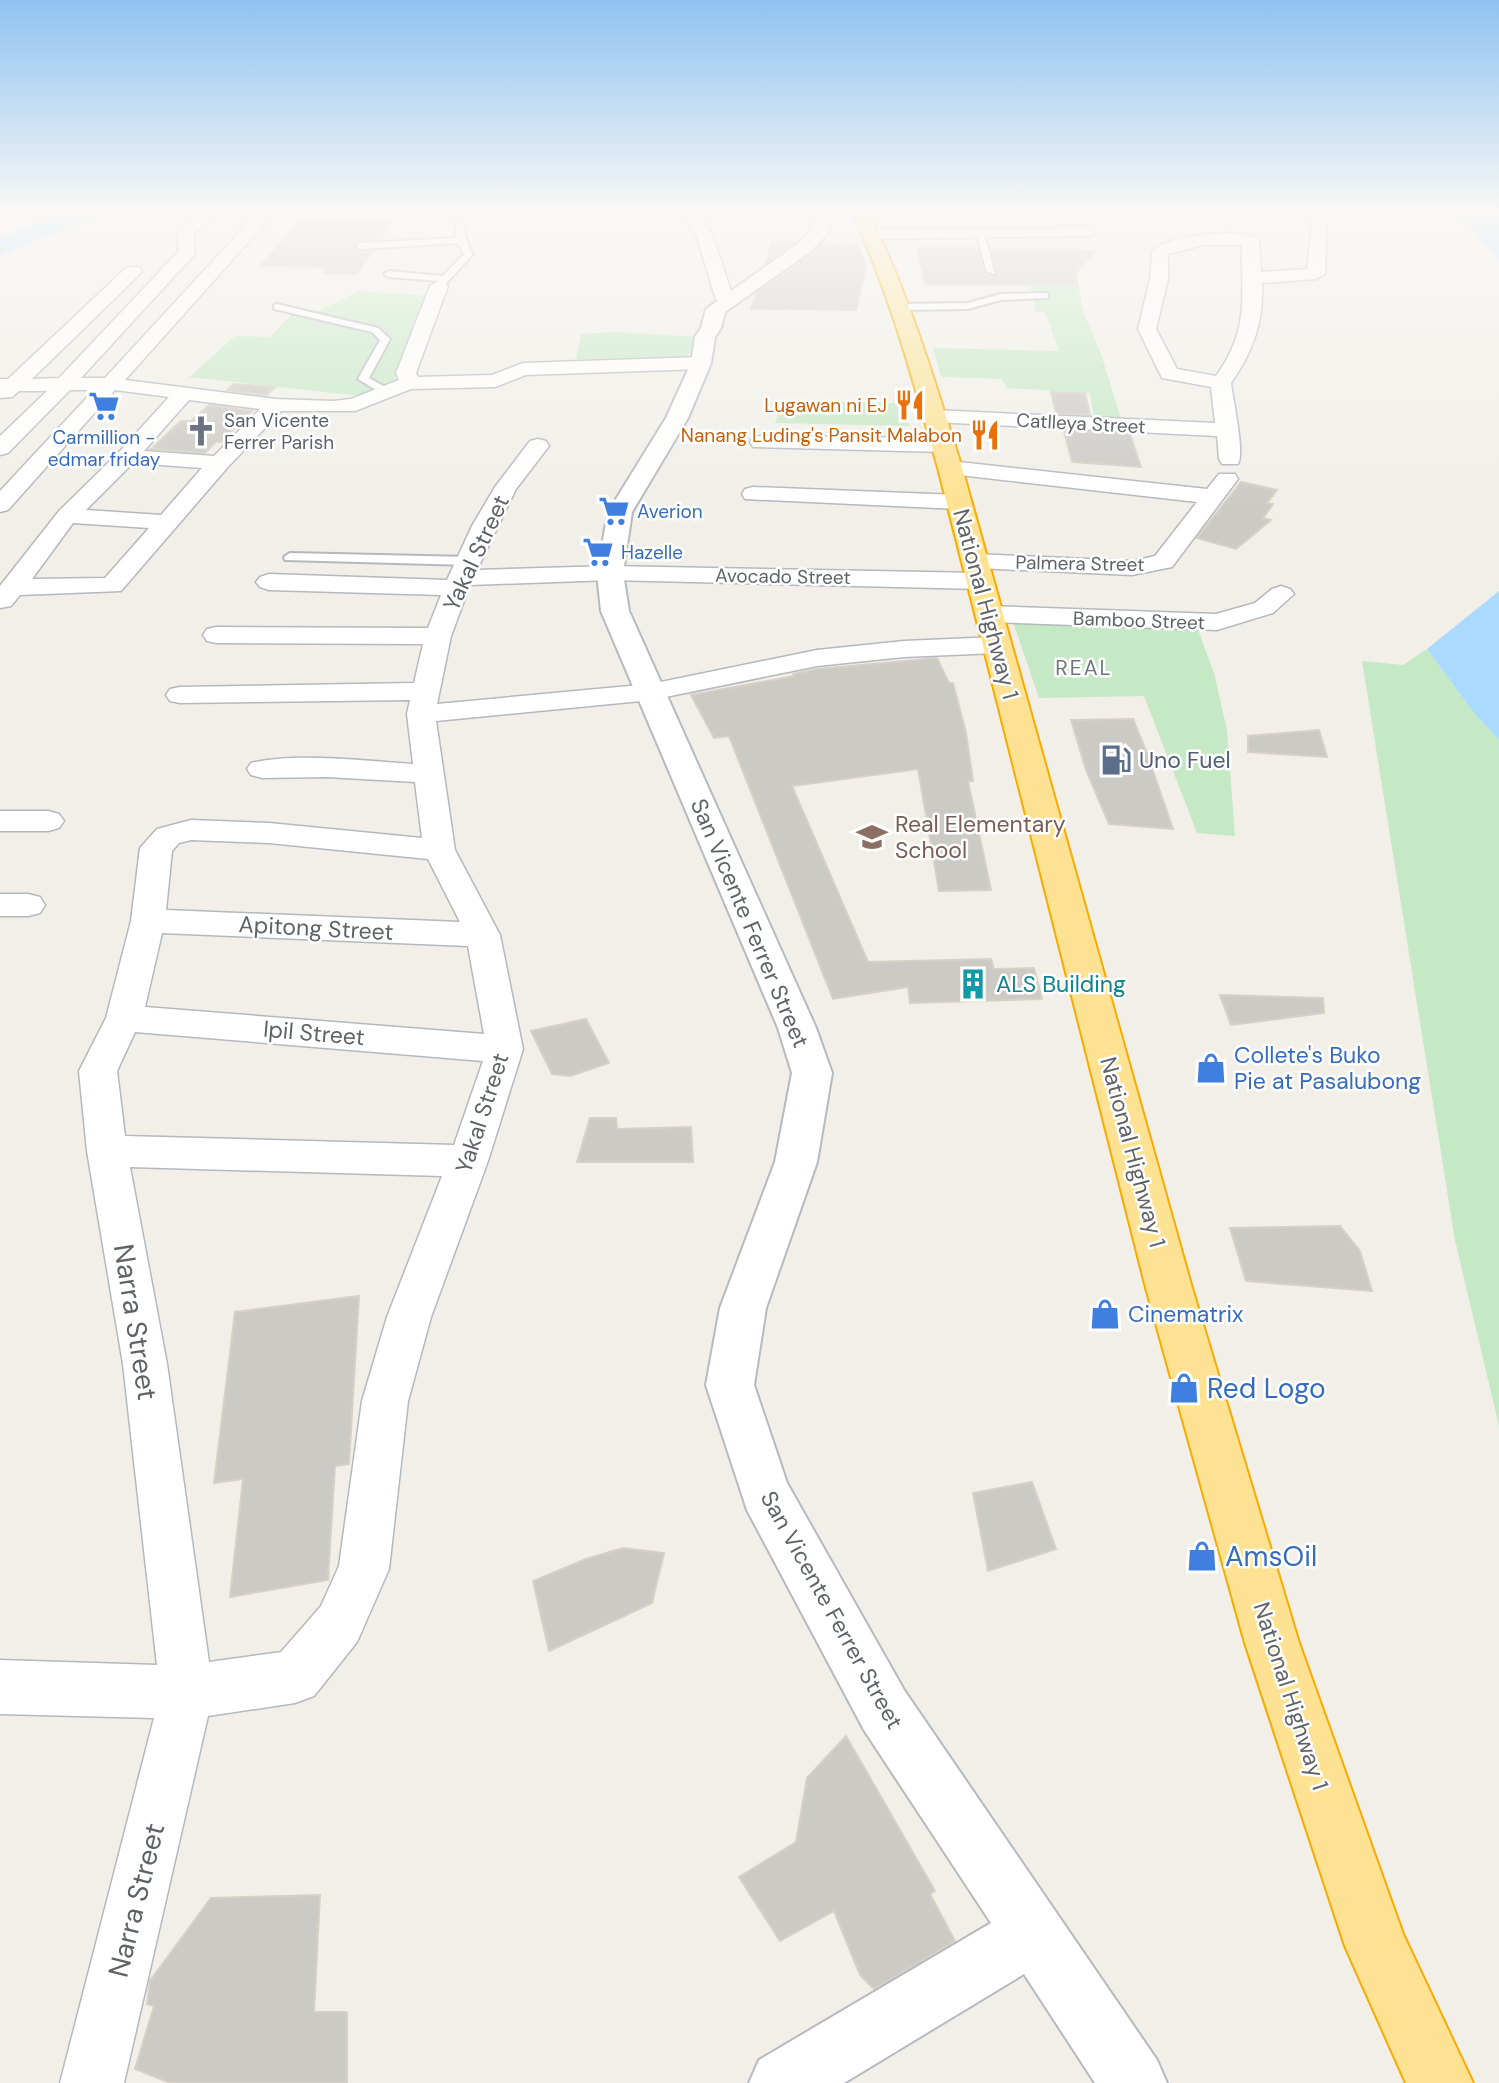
<svg xmlns="http://www.w3.org/2000/svg" width="1499" height="2083" font-family="'DM Sans',sans-serif">
<style>
.green{fill:#c5e8c5}
.water{fill:#aadaff}
.lines{fill:none;stroke-linecap:round;stroke-linejoin:round}
.river{fill:#aadaff;fill-rule:evenodd}
.building{fill:#cccac5;stroke:#d6d1c6;stroke-width:2}
.lane-casing{stroke:#b5b8bc;stroke-width:4}
.street-casing{stroke:#b5b8bc;stroke-width:3}
.secondary-casing{stroke:#b6babf;stroke-width:4}
.highway-casing{stroke:#f9ab00;stroke-width:4}
.lane{fill:#fff;fill-rule:evenodd}
.street{fill:#fff;fill-rule:evenodd}
.secondary{fill:#fff;fill-rule:evenodd}
.highway{fill:#fde293;fill-rule:evenodd}
.labels{text-anchor:middle;stroke-width:5;stroke-linejoin:round;paint-order:stroke}
.far-food-label{font-size:19px;fill:#c56008;stroke:#fff;text-anchor:end}
.far-worship-label{font-size:19px;fill:#5b616d;stroke:#fff;text-anchor:start}
.far-street-label{font-size:19px;fill:#5f6368;stroke:#fff}
.far-shop-label{font-size:19px;fill:#366cbe;stroke:#fff;text-anchor:start}
.far-quarter-label{font-size:21px;letter-spacing:2px;fill:#70757a;stroke:#fff}
.street-label{font-size:23px;fill:#5f6368;stroke:#fff}
.service-label{font-size:23px;fill:#4e5e75;stroke:#fff;text-anchor:start}
.education-label{font-size:23px;fill:#785e54;stroke:#fff;text-anchor:start}
.culture-label{font-size:23px;fill:#0d838f;stroke:#fff;text-anchor:start}
.shop-label{font-size:23px;fill:#366cbe;stroke:#fff;text-anchor:start}
.near-street-label{font-size:28px;fill:#5f6368;stroke:#fff}
.near-shop-label{font-size:28px;fill:#366cbe;stroke:#fff;text-anchor:start}
</style>
<rect width="100%" height="100%" fill="#f1efe8"/>
<path class="green" d="M1030 285H1078L1084 314 1101 354 1122 422H1095L1090 393 1007 388 1002 379 941 377 933 348 1059 351 1045 312H1036Z
M359 291 430 296 397 367 395 381 362 396 189 377 235 336 270 337 293 313 321 310Z
M615 332 699 337 686 358 576 359 581 334Z
M782 402 904 403 910 426 775 423Z
M1012 619 1197 627 1214 673 1227 730 1235 836 1197 833 1144 696 1039 698Z
M1427 649 1474 713 1499 740V1426L1455 1240 1362 661 1403 665Z"/>
<path class="water" d="M1446 210H1492L1499 216V260L1470 228Z
M1499 591V740L1474 713 1427 649Z"/>
<g class="lines">
<path class="river" d="M73 210H112L109 215 31 242 0 256V237Z"/>
</g>
<path class="building" d="M301 220 393 221 380 239 360 240 354 244 358 251H373L357 274 324 273 328 267 260 266Z
M772 242 795 243 765 264Z
M821 244 858 245 866 266 856 310 751 309 756 293 813 253Z
M917 248H978L984 273 994 277 998 273 991 249 1097 250 1075 274 1078 285 925 284Z
M234 384 275 387 267 395 227 390Z
M1051 392 1085 393 1090 415 1056 413Z
M209 405 252 411 221 442H216L205 453 151 449 181 421H191Z
M1064 431 1130 434 1141 467 1072 462Z
M1241 482 1277 490 1267 503 1273 504 1263 518 1271 520 1236 549 1197 538Z
M937 658 949 683H953L966 733 973 781H968L991 890 939 891 918 769 792 786 868 962 991 959 994 969 1034 968 1042 999 910 1003 908 987 833 999 729 736 714 738 691 695 794 676 793 674 817 669Z
M1133 719 1146 751 1173 829 1109 824 1086 770 1071 720Z
M1319 730 1327 757 1248 752V736Z
M1220 995 1323 998 1324 1013 1231 1025Z
M586 1019 609 1063 570 1076 552 1074 531 1031Z
M590 1118H616L617 1129 691 1127 693 1162H577Z
M1340 1226 1360 1251 1372 1291 1246 1281 1230 1228Z
M359 1296 349 1464 335 1466 328 1580 230 1597 243 1479 214 1483 235 1312Z
M1032 1482 1056 1549 988 1571 973 1493Z
M623 1548 664 1553 652 1603 549 1651 533 1581 586 1559Z
M846 1736 935 1891 930 1894 955 1941 874 1989 860 1975 834 1911 780 1941 739 1877 796 1842 807 1778Z
M320 1895 314 2012H347V2083H170L135 2069 154 2006 147 2004 150 1981 211 1898Z"/>
<g class="lines">
<g class="lane-casing">
<path id="lane" d="M445 210H454C466 224 463 239 473 254L442 288 434 286 439 281 389 277 384 274 389 271 443 276 464 254 457 243 360 249 356 246 360 243 456 238V223Z
M980 230 984 233 995 274 987 272 976 233Z
M1045 293 1048 294V298L1001 300 968 309 900 310 895 307 900 304 968 303 1001 294Z
M277 304 378 328 390 339 369 378 389 389V393H381L358 379 380 340 372 332 274 309V305Z
M290 553 469 557 475 561 469 565 285 560 284 557Z"/>
</g>
<g class="street-casing">
<path id="street" d="M200 210 211 211 213 214 193 235 195 252 193 256 81 378H105L260 210H277L125 380 276 399 333 401 351 399 399 380 396 373 430 286 439 281 448 286 416 373 418 377 492 375 523 363 701 357 711 363 701 369 526 375 495 387 411 389 355 411H281L227 468 121 591 20 595 11 606 0 608V586L59 511 120 451 169 397 115 390 8 510 0 512V491L94 390H70L8 453 0 455V436L47 391H19L12 397 0 398V379H8L127 267H139L142 271 139 275 32 379 59 378 179 251 177 234ZM189 400 260 409 214 456 144 451ZM133 463 202 468 161 515 86 510ZM73 523 149 528 105 578 32 579Z
M677 210H694L712 233 734 300 731 304 725 305 716 300 696 234Z
M1309 210H1325L1327 218 1325 274 1316 279 1262 283C1264 321 1253 352 1231 383 1233 400 1245 452 1238 464H1222L1219 459 1217 436 934 422 927 420 924 416 927 412 934 410 1215 423 1211 387 1162 378 1138 329 1150 279 1152 251C1165 236 1245 226 1259 240L1261 272 1307 269 1312 227ZM1204 245H1242C1241 298 1250 329 1216 376L1177 369 1156 329 1168 279V254Z
M1087 228 1095 233 1093 236 871 239 863 234 871 229Z
M761 436 943 438 951 440 954 445 951 450 943 452 753 447 750 442 753 437Z
M538 439 546 441 549 446 516 489 477 570 610 566 980 573 989 576 993 581 989 586 980 589 610 580 470 585 451 636 437 704 651 684 817 650 904 641 997 637 1006 639 1010 645 1006 651 997 653 904 657 817 666 651 700 436 721 455 850 500 935 523 1049 488 1161 431 1317 408 1401 389 1569 357 1642 314 1696 295 1703 208 1716 124 2083H60L154 1718 0 1714V1660L157 1665 123 1364 87 1151 79 1071 106 1018 131 921 140 848 157 829 191 820 269 823 422 838 415 782 327 777 262 778 251 775 247 769 251 763C295 752 367 761 413 764L407 714 410 700 180 703 170 701 166 695 170 689 180 687 414 683 423 644 216 643 207 641 203 635 207 629 216 627 428 628 441 595 269 590 260 587 256 582 260 577 269 574 447 580 472 526 495 487 530 441ZM191 840 269 843 428 859 460 922 166 910 172 851 179 843ZM162 933 468 946 484 1034 145 1007ZM135 1032 483 1061 454 1145 125 1136 117 1071ZM130 1167 442 1176 387 1317 362 1401 339 1566 321 1606 281 1652 209 1662 167 1364Z
M950 461 1207 489 1219 474H1235L1238 479 1172 567 1132 575 976 568 967 566 964 561 967 556 976 554 1132 561 1155 556 1197 502 942 473 939 468 942 463Z
M753 487 958 495 966 497 970 502 966 507 958 509 745 499 742 494 745 489Z
M1281 586 1290 589 1294 594 1273 613 1217 630 990 622 981 620 977 614 981 608 990 606 1216 614 1255 603 1272 589Z
M0 811H48L59 814 64 821 59 828 48 831H0Z
M0 894H28L40 897 45 905 40 913 28 916H0Z"/>
</g>
<g class="secondary-casing">
<path id="secondary" d="M817 210H833L827 234 811 251 725 312 721 328 715 337 711 363 688 418 632 512 623 573 629 611 816 1028 832 1073 817 1162 766 1308 754 1385 787 1483 904 1690 1157 2060 1167 2083H1095L1024 1974 844 2083H749L759 2060 991 1923 864 1730 747 1510 706 1385 720 1308 775 1162 792 1073 778 1028 601 611 597 573 608 512 666 418 691 363 695 337 701 328 706 309 799 243 810 232Z"/>
</g>
<g class="highway-casing">
<path id="highway" d="M851 210H867C909 293 934 380 962 468L1192 1288 1299 1643 1403 1934 1473 2083H1406L1345 1946 1245 1643 1146 1288 938 468C913 380 890 293 851 210Z"/>
</g>
<use href="#lane" class="lane"/>
<use href="#street" class="street"/>
<use href="#secondary" class="secondary"/>
<use href="#highway" class="highway"/>
</g>
<linearGradient id="sky" x2="0" y2="1"><stop stop-color="#8fc3f1"/><stop offset="0.42" stop-color="#f9f8f5"/><stop offset="1" stop-color="#f9f8f5" stop-opacity="0"/></linearGradient>
<rect width="1499" height="502" fill="url(#sky)"/>
<defs>
<g id="restaurant-bare" transform="scale(2.415)"><path d="M-5-6h1v4h1v-4h1v4h1v-4h1v5L-1.5 .5V6h-2V.5L-5-1ZM5-6V6H3V1.5H1.5Q1.5-4 5-6Z" fill="#e8710a" stroke="#fff" stroke-width="2.5" paint-order="stroke"/></g>
<g id="supermarket-bare" transform="scale(2.415)"><path d="M-6-5.5h2.5l.6 2H6L4.5 2H-2.5L-4.4-4H-6ZM-1.5 3.2a1.3 1.3 0 1 0 .1 0ZM3 3.2a1.3 1.3 0 1 0 .1 0Z" fill="#3f7fe0" stroke="#fff" stroke-width="2.5" paint-order="stroke"/></g>
<g id="church-bare" transform="scale(2.415)"><path d="M-1.2-6h2.4v3.5h3.3v2.4h-3.3V6h-2.4V-.1h-3.3v-2.4h3.3Z" fill="#6b7280" stroke="#fff" stroke-width="2.5" paint-order="stroke"/></g>
<g id="fuel-bare" transform="scale(2.415)"><path d="M-5.5-6h7V0h2V4h1.3V-2.5L3-4.5l.8-.8L6-3V5H2.5V1h-1V6h-7ZM-4.2-4.7v3.2H.2V-4.7Z" fill="#5c6f8a" stroke="#fff" stroke-width="2.5" paint-order="stroke"/></g>
<g id="school-bare" transform="scale(2.415)"><path d="M0-5L7-2L0 1L-7-2ZM-4 1L0 2.5L4 1V4Q0 6-4 4Z" fill="#8d6e63" stroke="#fff" stroke-width="2.5" paint-order="stroke"/></g>
<g id="building-bare" transform="scale(2.415)"><path d="M-4-6H4V6H1V3H-1V6H-4ZM-2.5-4.3h1.7v1.8h-1.7ZM.8-4.3h1.7v1.8H.8ZM-2.5-1h1.7V.8h-1.7ZM.8-1h1.7V.8H.8Z" fill="#0f9aa8" stroke="#fff" stroke-width="2.5" paint-order="stroke"/></g>
<g id="shop-bare" transform="scale(2.415)"><path d="M-5-2.5h2.3a2.7 3.5 0 0 1 5.4 0H5L5.5 6h-11ZM-1.5-2.5h3a1.5 2.3 0 0 0-3 0Z" fill="#3f7fe0" stroke="#fff" stroke-width="2.5" paint-order="stroke"/></g>
</defs>
<g fill-rule="evenodd">
<use href="#restaurant-bare" x="910" y="405"/>
<use href="#supermarket-bare" x="104" y="406"/>
<use href="#church-bare" x="201" y="431"/>
<use href="#restaurant-bare" x="985" y="435"/>
<use href="#supermarket-bare" x="614" y="511"/>
<use href="#supermarket-bare" x="598" y="552"/>
<use href="#fuel-bare" x="1116" y="760"/>
<use href="#school-bare" x="872" y="837"/>
<use href="#building-bare" x="973" y="984"/>
<use href="#shop-bare" x="1211" y="1068"/>
<use href="#shop-bare" x="1105" y="1314"/>
<use href="#shop-bare" x="1184" y="1388"/>
<use href="#shop-bare" x="1202" y="1556"/>
</g>
<g class="labels">
<g class="far-food-label">
<text x="887" y="412">Lugawan ni EJ</text>
<text x="962" y="442">Nanang Luding's Pansit Malabon</text>
</g>
<g class="far-worship-label">
<text x="224" y="427">San Vicente<tspan x="224" dy="22">Ferrer Parish</tspan></text>
</g>
<g class="far-street-label">
<text transform="translate(1081 423) rotate(3)" y="7">Catlleya Street</text>
<text transform="translate(1080 563) rotate(1)" y="7">Palmera Street</text>
<text transform="translate(783 576) rotate(1)" y="7">Avocado Street</text>
<text transform="translate(1139 620) rotate(2)" y="7">Bamboo Street</text>
</g>
<g class="far-shop-label">
<text x="104" y="444" text-anchor="middle">Carmillion -<tspan x="104" dy="22">edmar friday</tspan></text>
<text x="637" y="518">Averion</text>
<text x="621" y="559">Hazelle</text>
</g>
<g class="far-quarter-label">
<text x="1084" y="675">REAL</text>
</g>
<g class="street-label">
<text transform="translate(476 553) rotate(-65)" y="8">Yakal Street</text>
<text transform="translate(986 604) rotate(75)" y="8">National Highway 1</text>
<text transform="translate(750 923) rotate(67)" y="8">San Vicente Ferrer Street</text>
<text transform="translate(316 928) rotate(3)" y="8">Apitong Street</text>
<text transform="translate(314 1033) rotate(5)" y="8">Ipil Street</text>
<text transform="translate(482 1113) rotate(-72)" y="8">Yakal Street</text>
<text transform="translate(1133 1152) rotate(75)" y="8">National Highway 1</text>
<text transform="translate(832 1610) rotate(61)" y="8">San Vicente Ferrer Street</text>
<text transform="translate(1291 1696) rotate(72)" y="8">National Highway 1</text>
</g>
<g class="service-label">
<text x="1139" y="768">Uno Fuel</text>
</g>
<g class="education-label">
<text x="895" y="832">Real Elementary<tspan x="895" dy="26">School</tspan></text>
</g>
<g class="culture-label">
<text x="996" y="992">ALS Building</text>
</g>
<g class="shop-label">
<text x="1234" y="1063">Collete's Buko<tspan x="1234" dy="26">Pie at Pasalubong</tspan></text>
<text x="1128" y="1322">Cinematrix</text>
</g>
<g class="near-street-label">
<text transform="translate(136 1322) rotate(81)" y="10">Narra Street</text>
<text transform="translate(136 1900) rotate(-76)" y="10">Narra Street</text>
</g>
<g class="near-shop-label">
<text x="1207" y="1398">Red Logo</text>
<text x="1225" y="1566">AmsOil</text>
</g>
</g>
</svg>
